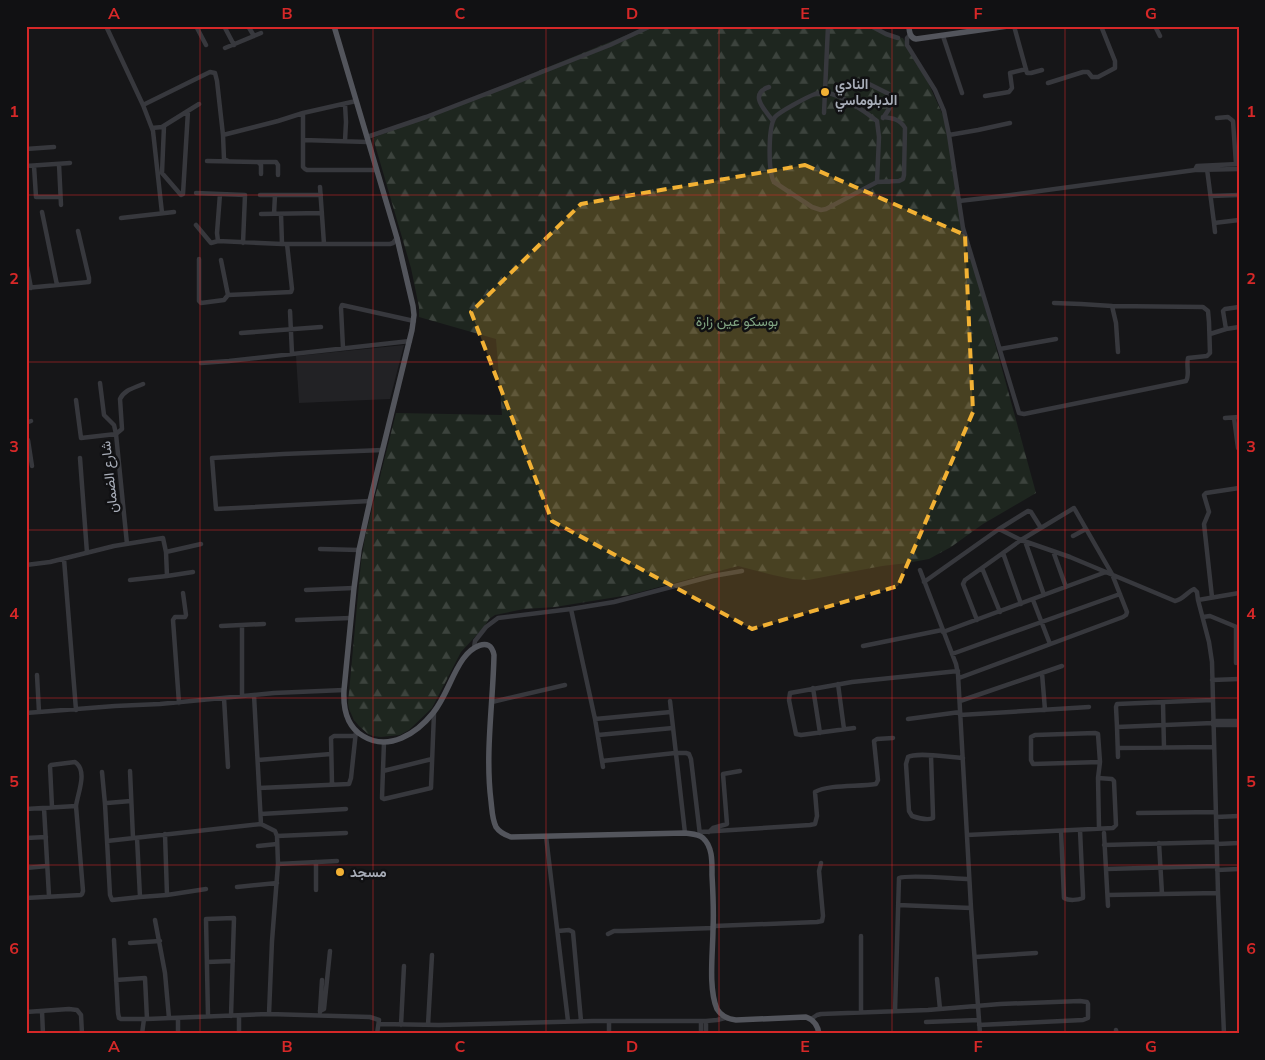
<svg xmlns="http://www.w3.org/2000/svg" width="1265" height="1060" font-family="Mulish,Vazirmatn,sans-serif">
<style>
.built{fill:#222225}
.forest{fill:url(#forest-firs)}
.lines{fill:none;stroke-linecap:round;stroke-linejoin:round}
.minor{stroke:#37383d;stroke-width:4.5}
.major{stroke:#53555c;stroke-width:5.5}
.marked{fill:#f2b134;fill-opacity:0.2;stroke:#f2b134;stroke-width:4;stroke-dasharray:10 6;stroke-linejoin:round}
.grid{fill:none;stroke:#d62828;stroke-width:1;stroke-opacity:0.55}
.poi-dot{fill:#f2b134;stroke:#111113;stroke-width:2}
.labels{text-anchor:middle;stroke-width:5;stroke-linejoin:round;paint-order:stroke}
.poi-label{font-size:14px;font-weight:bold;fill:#a8adb8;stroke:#111113;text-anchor:start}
.park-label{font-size:14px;fill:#7fa381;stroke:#111113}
.street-label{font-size:14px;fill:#a8adb8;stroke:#111113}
.neatline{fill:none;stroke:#d62828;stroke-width:2}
.grid-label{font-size:16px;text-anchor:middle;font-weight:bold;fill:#d62828}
</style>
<defs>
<pattern id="forest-firs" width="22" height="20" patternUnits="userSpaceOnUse" patternTransform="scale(1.25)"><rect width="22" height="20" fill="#1e261f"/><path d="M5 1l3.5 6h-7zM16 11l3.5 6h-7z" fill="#3c433d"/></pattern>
</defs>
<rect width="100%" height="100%" fill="#161618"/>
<path class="built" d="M404 345 390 399 299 403 296 356Z"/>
<path class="forest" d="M649 26H872L896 37 903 38 913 56 926 78 947 124 962 223 1036 493 983 524 951 547 929 559 907 563 882 566 808 580 792 579 773 575 738 566 629 595 555 607 524 609 495 615 489 619 484 627 461 652 432 708 409 730 400 735 381 737 373 736 368 734 359 726 354 720 349 709 348 703 361 562 365 537 396 413 502 415 496 339 419 317V307L411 268 373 138Z"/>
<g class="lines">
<path class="minor" d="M106 26 143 105 153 131 162 213
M196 26 206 45
M224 26 234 45
M248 26 254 36
M871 26 886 34 898 38
M1014 26 1027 73H1031L1042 70
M1155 26 1160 36
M910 35 907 38V45L935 90 944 111 949 135 963 228 1019 413 1024 414 1186 381C1190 375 1186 366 1188 358L1207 356 1210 353 1209 322 1208 311 1203 307 1112 306 1081 304 1054 303
M943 36 962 93
M225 48 261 33
M1048 83 1083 72H1088L1092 77H1098L1115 68V61L1101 26
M869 84 891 95C894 103 888 111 883 118
M769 87C748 94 765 110 773 121
M985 96 1009 92 1012 88 1010 73 1026 69
M345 104 346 122 345 141
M143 105 210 72 215 73 217 81 223 135 224 159 228 161
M303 113V167L305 169 307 170H376
M824 113 828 26
M1217 118 1228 117 1233 121 1236 164
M164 126 162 173 181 195 183 194 188 111
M152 128 162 127 199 104
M223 135 278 121 303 113 356 101
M949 135 978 130 1010 123
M367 137 426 117 514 83 610 45 651 26
M303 140 368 142
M26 149 54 147
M207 161 258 162 261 165V174
M258 162H276L278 165V175
M59 164 61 205
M26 166 70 163
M34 166 36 197H60
M1207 169 1214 223 1239 220
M1195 170 1197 166 1238 164
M877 182 879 137 877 121C866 112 840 94 827 93 823 93 819 93 815 94 807 97 779 112 775 117 768 127 768 172 774 182L812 207 821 210 826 209 877 182 899 181 903 179 904 175 905 128C900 119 892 118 883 117
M320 187 324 244
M196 193 245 195 243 243
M220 194 217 233 218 241 282 244H390L393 243 397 238
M260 195H321
M1211 196 1239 195
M959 201 1011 195 1195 170 1239 169
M42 212 57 285
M261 214 322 213
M274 214 275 195
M281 214 282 244
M121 218 174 212
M1214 223 1215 232
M196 225 211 243 218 241
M199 259V301L201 303 224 300 228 295 221 260
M26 262 31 288
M26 288 89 282V278L78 231
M228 295 291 292 292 289 287 244
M1112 306 1116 323 1118 352
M290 311 292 354
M1226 329 1223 311 1225 309 1239 307
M241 333 321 327
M1210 334 1226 329 1239 327
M343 348 341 308 342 305 414 321
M1000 349 1056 339
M201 363 229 361 410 341
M100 383 104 415 114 425 116 434 127 544
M76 400 81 438 116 434 122 429 120 399C124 390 134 388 143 384
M1225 418 1239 417
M1234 418 1238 448
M26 423 31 421
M28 440 32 466
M80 458 87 553
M370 501 216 509 212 458 283 454 383 450
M999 529 1021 540 1070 557 1175 601C1184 599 1187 592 1194 589L1197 592 1198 600
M1073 536 1086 529
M1025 541 1044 595
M320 549 359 550
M1053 551 1066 587
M166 552 201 544
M1003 553 1021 604
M64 559 76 710
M26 565 50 562 114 546 163 538 166 552 167 576 193 572
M982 568 1000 612
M920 570 956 664 958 674 971 908 980 1034
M130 580 167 576
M924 582 999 529 1028 511 1031 512 1041 528
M306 590 354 588
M1212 597 1204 524 1209 512 1204 495 1206 493 1239 488
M1033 600 1050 644
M571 609 595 719 603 767
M1203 617 1210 616 1239 628
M297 620 351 618
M221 626 264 624
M1236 627V663
M943 632 1106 572
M863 646 942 630
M474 648 475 641 486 627 498 618 571 609 614 602 713 576 742 571
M952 654 1120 594
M1042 673 1045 710
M37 675 39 712
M959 678 1123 617 1126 615 1127 612 1112 574 1074 508 1021 540 965 580 963 584 977 620
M1212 680 1239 679
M838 684 844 729
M813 688 820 733
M254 695 261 824
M242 696V625
M224 698 228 767
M670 701 685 833
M960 701 1062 666
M492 702 565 685
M179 703 173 620 175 617H185L186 615 183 593
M1163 703 1164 748
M26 713 115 706 160 704 274 693 344 690
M960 715 1089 707
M595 719 671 712
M908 719 960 712
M1213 721H1239
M1213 725H1239
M1117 727 1213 723
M854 728 801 735 796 734 789 700 790 693 852 682 958 671
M598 735 673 728
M384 742 382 798 384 799 431 788 434 713
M1118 748 1214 747
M931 756 933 815V818C927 821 918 818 912 816L909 811 906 764 908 757C916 752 951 757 963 758
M1118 757 1117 727 1116 707 1117 704 1212 700
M258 760 331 754
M602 761 675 753H686L689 754 691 759 700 835
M130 771 133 838
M383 771 432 759
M102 772 105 804 110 895 112 900 140 897 137 838
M332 784 331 738 334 736H355
M259 788 349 784 351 778 356 731
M105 804 107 803 131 801
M52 807 50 766 51 765 75 762C88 771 78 792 76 806
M44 808 49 896
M26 809 76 806 83 891 82 894 81 895 26 898
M1138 813 1216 812
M261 814 346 809
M1216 817 1239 816
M1099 828 1098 778 1100 762 1098 734 1095 733 1035 735 1031 737V760L1033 764 1100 762
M1061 831 1064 898C1069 901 1078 900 1083 898V895L1080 830
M700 832 810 825 815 824 817 816 815 792C829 784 859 787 876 784L878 780 874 741 877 739 893 738
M709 832 713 828 727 824 723 774 740 771
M1104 833 1108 906
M967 835 1113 828 1116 825 1114 781 1112 779 1098 778
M277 836 346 833
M546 836 568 1021
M26 838 46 837
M107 841 261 824 275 831 277 836 278 864 272 941 269 1014
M1159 843 1162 894
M1217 844 1239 843
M1104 845 1217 842
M258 846 277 844
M278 864 337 861
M26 868 47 866
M1106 869 1217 866
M1217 870 1239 869
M237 887 277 883
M316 890V862
M167 895 206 889
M1108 895 1218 893
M140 897 167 895 165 834
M898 905 971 908
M155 920 165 973 169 1018
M714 926 817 922 822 921 823 916 819 871 821 863
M558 931 569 930 573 932 581 1021
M608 934 614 931H623L714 928
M861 936V1012
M114 940 118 1013 119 1018 121 1019H147L269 1014 370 1017 379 1020 377 1034
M130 943 160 941
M975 957 1036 953
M207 962 233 961
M937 979 940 1009
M116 980 145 978 147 1019
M42 1011 43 1034
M320 1011 324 1009 330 951
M895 1011 899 878C909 874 956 879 969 879
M26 1012 69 1009 77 1010 81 1015 82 1034
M320 1012 322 980
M208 1016 206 919 234 918 231 1016
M239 1016V1034
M811 1019 817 1015 821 1014 928 1010 1000 1004 1080 1001 1087 1002 1088 1004V1018L1083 1020 979 1025
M609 1021V1034
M701 1021V1034
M706 1021V1034
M926 1022 979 1020
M379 1024 439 1025 593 1021H706L717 1020 725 1018
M401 1025 404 966
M428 1025 432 955
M1116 1030 1117 1034
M142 1034 144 1019
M178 1034V1018
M1224 1034 1218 893 1212 662 1209 642 1198 600 1239 593
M1235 1034 1239 1033"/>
<path class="major" d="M334 26 397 238 413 306 414 315 412 330 370 501 359 550 354 588 344 690C343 708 346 726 363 736 389 752 417 733 433 713 446 697 451 676 463 659 470 649 490 634 494 655 493 704 485 753 491 801 492 809 492 819 496 827 500 833 505 835 511 837L685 833C692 834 699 834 703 838 713 847 712 863 712 875 713 893 714 911 713 929 713 951 708 988 717 1009 721 1016 728 1019 736 1020L806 1017C814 1020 818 1025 819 1034
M909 26C909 32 910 38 916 39L1008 26"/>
</g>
<path class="marked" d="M805 165 965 235 973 412 898 586 752 629 552 521 471 312 581 204Z"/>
<path class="grid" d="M200 26V1034M373 26V1034M546 26V1034M719 26V1034M892 26V1034M1065 26V1034M26 195H1239M26 362H1239M26 530H1239M26 698H1239M26 865H1239"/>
<g class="poi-dot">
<circle cx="825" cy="92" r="5"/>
<circle cx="340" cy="872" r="5"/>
</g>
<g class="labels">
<g class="poi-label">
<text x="835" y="89">النادي<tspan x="835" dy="16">الدبلوماسي</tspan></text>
<text x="350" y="877">مسجد</text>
</g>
<g class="park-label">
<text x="737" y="326">بوسكو عين زارة</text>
</g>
<g class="street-label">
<text transform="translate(109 477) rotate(-96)" y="5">شارع الضمان</text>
</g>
</g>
<rect width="1265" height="1060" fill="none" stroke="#111113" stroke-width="55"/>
<rect x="28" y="28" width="1210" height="1004" class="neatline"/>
<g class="grid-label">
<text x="114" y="19">A</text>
<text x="287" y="19">B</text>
<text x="460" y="19">C</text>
<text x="632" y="19">D</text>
<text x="805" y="19">E</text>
<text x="978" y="19">F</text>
<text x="1151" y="19">G</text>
<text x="14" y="117">1</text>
<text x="1251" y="117">1</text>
<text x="14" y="284">2</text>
<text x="1251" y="284">2</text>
<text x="14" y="452">3</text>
<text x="1251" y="452">3</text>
<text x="14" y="619">4</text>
<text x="1251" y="619">4</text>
<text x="14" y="787">5</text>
<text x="1251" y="787">5</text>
<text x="14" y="954">6</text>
<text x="1251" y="954">6</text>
<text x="114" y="1052">A</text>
<text x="287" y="1052">B</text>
<text x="460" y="1052">C</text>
<text x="632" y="1052">D</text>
<text x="805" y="1052">E</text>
<text x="978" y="1052">F</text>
<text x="1151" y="1052">G</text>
</g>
</svg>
